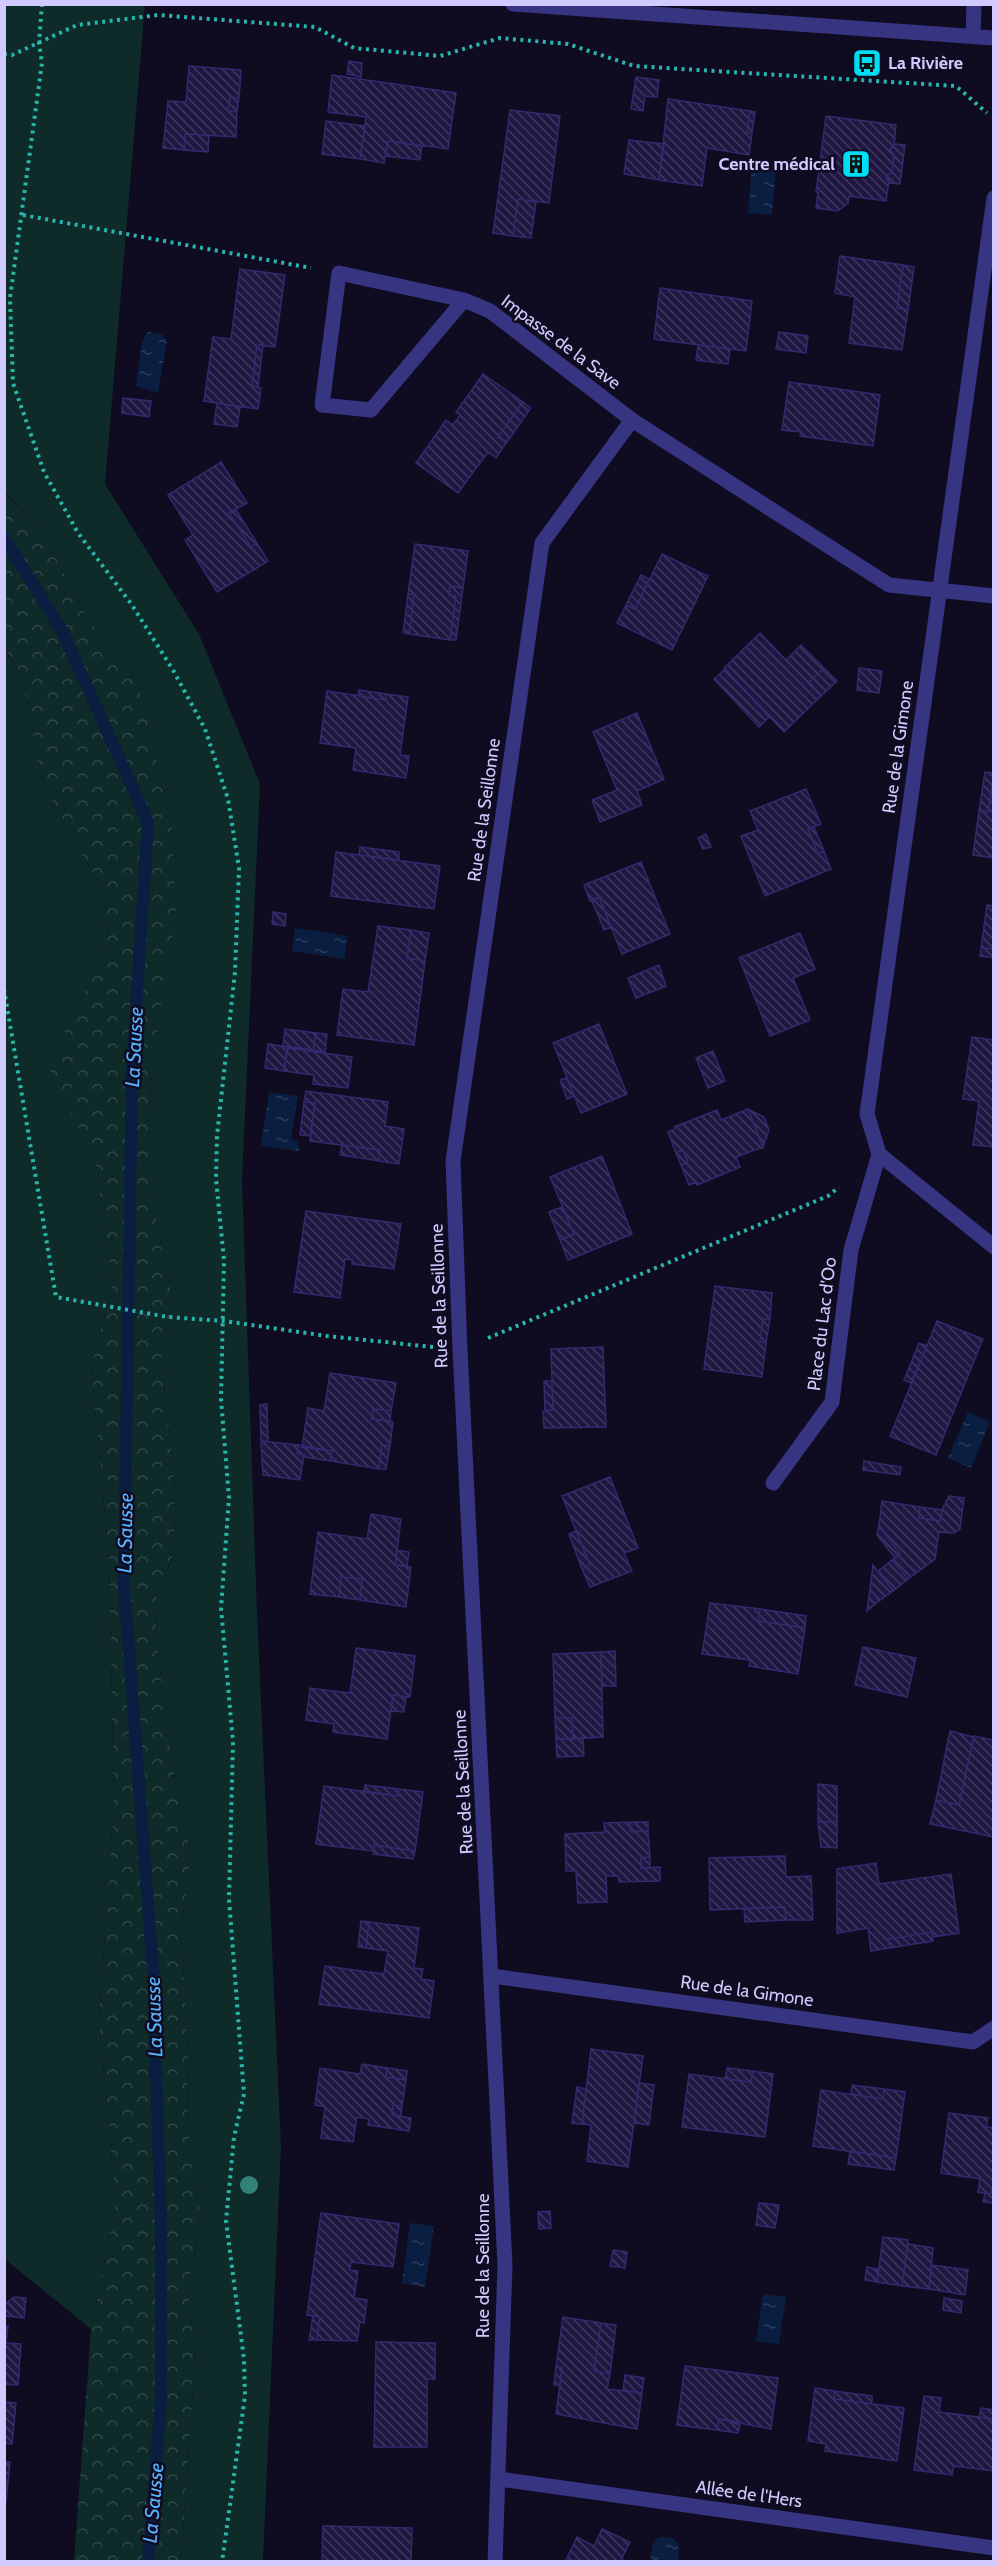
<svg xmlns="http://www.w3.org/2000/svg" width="998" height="2566" font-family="Cabin,sans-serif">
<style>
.green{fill:#0e2a29}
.forest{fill:url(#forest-crowns)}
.water{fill:url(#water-ripples)}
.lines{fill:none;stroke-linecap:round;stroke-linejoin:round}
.stream{stroke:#091e41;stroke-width:12}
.building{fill:url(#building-back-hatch);stroke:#35286f;stroke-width:1.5}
.path{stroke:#28b6ac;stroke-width:4;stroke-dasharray:3 4.5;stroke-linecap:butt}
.lane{stroke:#373481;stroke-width:15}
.street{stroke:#373481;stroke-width:15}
.tree{fill:#338277}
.labels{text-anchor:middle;stroke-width:5;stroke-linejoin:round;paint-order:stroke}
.poi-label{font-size:18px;font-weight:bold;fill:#d0caff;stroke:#0f0b20;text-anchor:start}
.street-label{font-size:18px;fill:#d0caff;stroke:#0f0b20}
.water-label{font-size:20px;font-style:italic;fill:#58b2ff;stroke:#0f0b20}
</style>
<defs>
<pattern id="forest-crowns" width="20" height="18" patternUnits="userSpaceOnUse" patternTransform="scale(1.5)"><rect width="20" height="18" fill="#0e2a29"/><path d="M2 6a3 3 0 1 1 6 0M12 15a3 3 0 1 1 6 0" fill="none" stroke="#304849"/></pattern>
<pattern id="water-ripples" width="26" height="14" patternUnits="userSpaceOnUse" patternTransform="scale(1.5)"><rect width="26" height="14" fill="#091e41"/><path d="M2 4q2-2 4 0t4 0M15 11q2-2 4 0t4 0" fill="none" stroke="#2c3d5e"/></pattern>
<pattern id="building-back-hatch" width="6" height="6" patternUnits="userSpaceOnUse" patternTransform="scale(1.5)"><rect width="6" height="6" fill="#1f1741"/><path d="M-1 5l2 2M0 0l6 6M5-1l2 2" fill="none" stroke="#3e375e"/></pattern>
</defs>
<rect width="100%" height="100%" fill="#0f0b20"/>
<path class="green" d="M4 5H145L105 484 199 634 260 784 242 1180 257 1613 281 2146 263 2561H181L195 2358 188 2289 201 2217 187 2124 188 2052 181 1933 191 1853 176 1789 160 1670 154 1605 175 1549 173 1463 161 1360 173 1299 159 1235 149 1173 151 1066 172 828 139 685 84 613 44 536 5 492Z
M4 649 23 678 42 781 76 845 104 890 109 952 78 1002 50 1068 96 1164 112 1287 91 1366 109 1560 114 1803 99 2020 116 2204 91 2329 7 2261 5 2254Z"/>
<path class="forest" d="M4 492 44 536 84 613 139 685 172 828 176 915 151 1066 149 1173 159 1235 173 1299 161 1360 173 1463 175 1549 154 1605 160 1670 176 1789 191 1853 181 1933 188 2052 187 2124 201 2217 188 2289 195 2358 181 2561H74L91 2329 116 2204 99 2020 114 1803 109 1560 91 1366 112 1287 96 1164 49 1068 78 1002 109 952 104 890 76 845 42 781 23 678 5 649Z"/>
<path class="water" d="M752 166 776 168 772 215 748 213Z
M148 332 161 334 167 341 158 393 136 386 142 341Z
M295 928 347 936 345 959 292 951Z
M269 1092 298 1096 291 1139 297 1140 299 1151 261 1146Z
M968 1412 990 1422 971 1468 948 1458Z
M410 2223 434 2226 425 2287 402 2283Z
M763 2294 786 2297 779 2344 756 2341Z
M660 2537 674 2538 679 2547 678 2561H650L653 2542Z"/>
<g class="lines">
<path class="stream" d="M4 537 62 631 148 822 132 1073 124 1585 153 1970 161 2226V2401L148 2562"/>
</g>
<path class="building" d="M349 61 362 63 361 77 347 74Z
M189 66 241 70 239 98 230 97 228 111 237 112 236 137 185 134 184 150 163 148 168 101 186 102Z
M332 75 456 93 448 149 388 141 384 163 360 159 366 117 328 112Z
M636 77 659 80 657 97 645 96 643 111 631 109Z
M230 97 239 98 237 112 228 111Z
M668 99 750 111 747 132 752 133 749 155 707 148 702 186 659 180Z
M510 110 560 116 549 203 518 199 513 236 493 233Z
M750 111 755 112 752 133 747 132Z
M826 116 896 125 894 146 890 149 894 155 892 172 886 177 889 181 886 201 849 196 848 203 838 211 816 208 818 192H816Z
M326 121 365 126 360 159 322 154Z
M185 134 209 135 208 152 184 150Z
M629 140 664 144 659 180 624 174Z
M388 141 422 146 420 160 385 156Z
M894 144 905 145 900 184 889 183 886 177 892 172 894 155 890 149Z
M518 199 536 202 531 238 513 236Z
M840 256 903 265 897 308 908 310 902 350 849 343 855 297 835 293Z
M903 265 914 267 908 310 897 308Z
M240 269 285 275 275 347 257 345 252 386 261 388 258 409 204 401 213 337 231 339Z
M660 288 752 301 746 351 654 339Z
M779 332 808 336 806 353 776 349Z
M257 345H263L258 387 252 386Z
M698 345 730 349 728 364 696 360Z
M483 374 523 402 498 437 507 442 496 458 488 452 458 493 416 463 446 420 453 425 460 415 456 412Z
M789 382 880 395 873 446 800 436 801 432 782 430Z
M123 398 151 401 149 417 122 413Z
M523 402 531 408 507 442 498 437Z
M217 403 240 407 237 427 214 424Z
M221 462 247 503 229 513 251 547 257 543 268 561 217 592 185 540 193 535 168 495Z
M236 510 257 543 251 547 229 513Z
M415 544 468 551 463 588 450 586 449 595 456 596 450 640 409 634 414 595 408 594Z
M662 554 708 576 672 650 617 623 626 605 635 609Z
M641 575 649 579 635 609 626 605Z
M450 586 463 588 456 640H450L456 596 449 595Z
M408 594 414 595 409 634 403 633Z
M760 633 786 660 801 645 824 668 808 683 821 696 784 732 724 668Z
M824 668 837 681 821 696 808 683Z
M859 668 882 671 879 693 857 690Z
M725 669 769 717 759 727 714 679Z
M359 690 386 694V700L358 696Z
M327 691 386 700V694L408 697 400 755 409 756 406 778 353 770 356 748 320 743Z
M637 713 664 779 637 791 642 805 600 822 592 800 617 790 593 732Z
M985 772 994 773 988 812 979 811Z
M994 778V858L973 855 979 811 988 812Z
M806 789 821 824 808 829 818 854 824 851 831 869 765 896 741 836 758 830 750 811Z
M814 827 824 851 818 854 808 829Z
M706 834 711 847 703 849 698 838Z
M360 847 399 852V860L359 855Z
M336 852 440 866 434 909 331 896Z
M641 862 670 934 622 954 599 897 590 901 584 885Z
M599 897 611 927 604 930 592 901Z
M987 905 994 906V949L981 948Z
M273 912 286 914 285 926 272 924Z
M378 926 411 930 407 958 425 961 414 1045 337 1035 343 989 368 992Z
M411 930 429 933 425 961 407 958Z
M800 933 815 969 793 978 810 1020 770 1036 739 958Z
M981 948 994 949V958L980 956Z
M659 965 666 986 636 998 628 978Z
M599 1024 627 1094 581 1113 553 1043Z
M285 1029 316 1033 313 1050 283 1046Z
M316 1033 327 1034 325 1052 313 1050Z
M972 1037 994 1040V1147L973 1145 979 1101 963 1099Z
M268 1044 288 1047 284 1071 265 1068Z
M287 1048 352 1057 348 1088 313 1084 314 1075 284 1071Z
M713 1051 725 1081 708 1088 696 1058Z
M567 1078 574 1096 567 1099 560 1080Z
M306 1091 388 1102 385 1126 404 1129 399 1164 379 1161 380 1150 310 1141 315 1103 304 1102Z
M304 1102 315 1103 310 1136 300 1135Z
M748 1109 764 1117 769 1130 763 1147Z
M748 1109 763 1147 736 1157 740 1167 697 1185 696 1182 689 1185 681 1165 688 1162 683 1150 676 1153 668 1132 675 1129 674 1127 717 1110 721 1120Z
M342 1145 380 1150 379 1161 340 1155Z
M683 1150 688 1162 681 1165 676 1153Z
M602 1156 632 1234 568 1260 560 1240 574 1234 550 1177Z
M562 1207 574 1234 560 1240 549 1212Z
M306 1211 401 1224 394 1269 352 1264V1260L345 1259 340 1298 294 1292Z
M715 1286 772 1293 770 1319H763L760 1342 766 1343 762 1377 704 1369Z
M763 1319H770L766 1343 760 1342Z
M937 1321 983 1339 936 1455 890 1436Z
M919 1343 927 1346 911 1383 904 1380Z
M603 1347 606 1427 544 1428 543 1411 553 1410 551 1349Z
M330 1373 396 1383 391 1411 373 1409 372 1419 393 1422 390 1446 382 1445 379 1469 330 1461 332 1451 302 1447 308 1408 324 1411Z
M544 1381H552L553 1410 545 1411Z
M267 1404 268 1442 261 1441 260 1405Z
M373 1409 391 1411 390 1421 372 1419Z
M261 1441 298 1445 297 1453 304 1455 300 1480 263 1475Z
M298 1445 332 1451 330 1461 303 1457 304 1455 297 1453Z
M382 1445 390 1446 386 1469H379Z
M864 1461 901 1467 900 1475 863 1470Z
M610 1477 638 1548 624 1553 632 1571 590 1587 582 1569 590 1565 562 1496Z
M949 1496 964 1498 960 1529 954 1533 939 1532 935 1559 908 1579 892 1560 900 1554 879 1525 882 1501 920 1507 919 1518 940 1521 942 1510Z
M920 1507 942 1510 940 1521 919 1518Z
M371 1514 401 1519 395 1565 411 1567 406 1607 360 1600 362 1579 341 1577 339 1597 310 1594 318 1532 367 1539Z
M879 1525 900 1554 895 1558 877 1535Z
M576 1531 590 1565 582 1569 569 1534Z
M397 1550 409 1552 407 1566 395 1565Z
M892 1560 908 1579 893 1591 878 1571Z
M873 1565 893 1591 879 1601 870 1589Z
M341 1577 362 1579 360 1600 339 1597Z
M870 1589 879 1601 867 1611Z
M710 1603 760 1609 758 1621 805 1628 798 1674 749 1666 750 1660 702 1654Z
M760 1609 806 1616 805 1628 758 1621Z
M863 1647 916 1658 907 1697 855 1685Z
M356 1648 415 1656 410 1697 393 1695 387 1739 333 1732 334 1724 306 1720 310 1688 350 1693Z
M615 1651 616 1686H602L601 1652Z
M601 1652 603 1737 573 1739 572 1718H555L553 1654Z
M393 1695 406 1697 404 1712 391 1711Z
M555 1718H572L573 1739H556Z
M950 1731 974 1737 959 1805 936 1800Z
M974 1736 994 1740V1837L930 1824 936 1800 959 1805Z
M583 1738 584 1756 557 1757 556 1739Z
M818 1784 837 1786V1822H818Z
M365 1785 399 1789 398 1796 364 1792Z
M324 1786 398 1796 399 1789 423 1792 415 1851 374 1845 373 1851 316 1844Z
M630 1822H648V1831L630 1832Z
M630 1822V1832L648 1831 650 1857 641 1858V1868L660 1867V1881L619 1882 618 1876H606L607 1902 578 1903 576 1871H566L565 1834 605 1832 604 1823Z
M818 1822H837V1848L821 1847Z
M374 1845 415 1851 413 1859 373 1854Z
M785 1856 786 1877 811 1876 813 1920H786L785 1907 710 1910 709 1858Z
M650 1857V1868H641V1858Z
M876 1863 879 1884 951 1874 959 1933 933 1937 932 1932 888 1939 890 1948 871 1951 868 1928 837 1933V1869Z
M785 1907 786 1920 745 1922 744 1909Z
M361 1921 369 1922 366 1948 358 1947Z
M369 1922 419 1928 414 1968 423 1969 421 1979 434 1981 429 2018 319 2004 325 1966 384 1974 388 1951 366 1948Z
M932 1932 933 1941 890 1948 888 1939Z
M591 2049 643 2056 628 2167 587 2161 591 2125 582 2124Z
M362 2064 387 2068 386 2077 406 2080 402 2106 393 2105 392 2115 411 2118 409 2131 368 2125 369 2119 357 2117 353 2142 321 2138 325 2107 315 2105 320 2068 360 2074Z
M387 2068 407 2071 406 2080 386 2077Z
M727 2068 753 2071 751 2082 725 2079Z
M753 2071 773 2074 765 2137 682 2127 689 2074 751 2082Z
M639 2083 654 2085 649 2125 634 2123Z
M852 2085 884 2089 883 2099 851 2094Z
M577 2087 586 2089 582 2124 572 2123Z
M884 2089 905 2092 896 2158 813 2146 821 2090 883 2099Z
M393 2105 402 2106 401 2116 392 2115Z
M949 2113 988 2118 986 2127 994 2128V2189L991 2194 978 2192 980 2179 941 2173Z
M850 2151 896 2158 894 2170 848 2164Z
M992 2189 994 2203 983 2202 985 2193 991 2194Z
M759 2203 779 2205 775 2228 756 2225Z
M550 2211 551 2228 539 2229 538 2212Z
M321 2213 399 2224 393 2267 351 2262 350 2270 358 2271 354 2298 367 2300 364 2323 360 2322 357 2341 317 2340 320 2317 307 2315Z
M883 2237 908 2240 902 2286 877 2282Z
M908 2244 933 2248 929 2289 902 2286Z
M613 2250 627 2252 625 2268 610 2266Z
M932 2265 968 2270 965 2295 929 2289Z
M867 2267 878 2269 877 2282 865 2280Z
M14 2297 26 2298 24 2318 4 2316V2305Z
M944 2298 962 2301 961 2313 943 2310Z
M313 2316 320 2317 317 2340H309Z
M563 2317 601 2323 594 2371 610 2374 607 2389 642 2393 637 2429 556 2414 562 2368 556 2367Z
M601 2323 616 2325 610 2374 594 2371Z
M4 2326H8L6 2343 21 2344 18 2385 4 2384Z
M376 2342 435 2343V2379H427V2447H374Z
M685 2366 778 2378 771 2429 719 2419 717 2430 677 2425Z
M556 2367 562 2368 560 2385H554Z
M625 2375 644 2378 642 2393 623 2391Z
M815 2388 834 2391V2399L904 2408 897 2461 825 2451 826 2444 808 2441Z
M834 2391 872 2396V2404L834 2399Z
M924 2396 941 2398 939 2412 994 2419V2471L954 2466 952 2475 914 2470Z
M4 2402 16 2403 12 2444 4 2443Z
M981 2408 994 2410V2419L979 2417Z
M719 2419 733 2421V2423L740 2425 738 2433 717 2430Z
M4 2461 10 2462 6 2502H4Z
M323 2526 412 2528 411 2562H322Z
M602 2529 630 2542 622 2558 624 2562H565L577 2537 594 2546Z"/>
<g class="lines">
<path class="path" d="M42 4 39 43 42 63 10 298 13 383 44 472 78 533 132 605 173 670 205 729 228 799 239 868 235 972 217 1136 216 1179 224 1260 221 1399 229 1498 221 1608 233 1742 229 1899 244 2094 234 2137 226 2221 244 2359 245 2396 222 2562
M4 54 12 55 77 25 158 15 315 27 354 48 440 56 500 38 568 44 634 66 956 86 987 113
M23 215 311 268
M4 989 56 1297 168 1317 224 1321 327 1336 433 1347
M488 1338 828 1196 839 1187"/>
<path class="lane" d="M464 300 371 410 322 405 339 273 464 300 490 311 632 420"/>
<path class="street" d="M513 4 994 38
M973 36 974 4
M994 198 867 1114 879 1154 994 1247
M773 1483 832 1402 851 1250 879 1154
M492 1976 973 2042 994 2028
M499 2479 994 2548
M495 2562 505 2265 460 1350 453 1161 542 543 632 420 889 585 994 596"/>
</g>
<circle class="tree" cx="249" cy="2185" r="9"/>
<defs>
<g id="bus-square" transform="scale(1.5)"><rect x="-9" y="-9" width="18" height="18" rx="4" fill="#00def5" stroke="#0f0b20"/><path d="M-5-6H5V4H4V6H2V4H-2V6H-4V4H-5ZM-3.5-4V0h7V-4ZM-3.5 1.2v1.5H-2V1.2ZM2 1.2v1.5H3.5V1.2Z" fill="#111"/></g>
<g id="building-square" transform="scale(1.5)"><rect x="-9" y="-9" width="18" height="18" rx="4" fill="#00def5" stroke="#0f0b20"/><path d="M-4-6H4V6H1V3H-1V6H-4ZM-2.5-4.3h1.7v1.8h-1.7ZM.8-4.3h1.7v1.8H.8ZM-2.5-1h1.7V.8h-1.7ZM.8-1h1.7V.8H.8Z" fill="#111"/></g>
</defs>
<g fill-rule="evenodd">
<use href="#bus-square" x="867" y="63"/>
<use href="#building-square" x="856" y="164"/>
</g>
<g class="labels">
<g class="poi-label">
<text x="888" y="69">La Rivière</text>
<text x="835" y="170" text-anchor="end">Centre médical</text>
</g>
<g class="street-label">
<text transform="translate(561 342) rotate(37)" y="6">Impasse de la Save</text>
<text transform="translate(898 747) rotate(-82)" y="6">Rue de la Gimone</text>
<text transform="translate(484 810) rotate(-82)" y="6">Rue de la Seillonne</text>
<text transform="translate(439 1296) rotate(-92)" y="6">Rue de la Seillonne</text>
<text transform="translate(822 1324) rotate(-83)" y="6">Place du Lac d'Oo</text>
<text transform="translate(463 1782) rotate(-93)" y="6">Rue de la Seillonne</text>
<text transform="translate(747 1991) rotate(8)" y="6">Rue de la Gimone</text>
<text transform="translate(483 2266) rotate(-90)" y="6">Rue de la Seillonne</text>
<text transform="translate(749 2494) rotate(8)" y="6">Allée de l'Hers</text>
</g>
<g class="water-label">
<text transform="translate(134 1047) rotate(-87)" y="7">La Sausse</text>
<text transform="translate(125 1533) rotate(-89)" y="7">La Sausse</text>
<text transform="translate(154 2017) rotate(-92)" y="7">La Sausse</text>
<text transform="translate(153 2503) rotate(-85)" y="7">La Sausse</text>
</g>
</g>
<rect width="998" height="2566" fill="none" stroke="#d0caff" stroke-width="12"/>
</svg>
